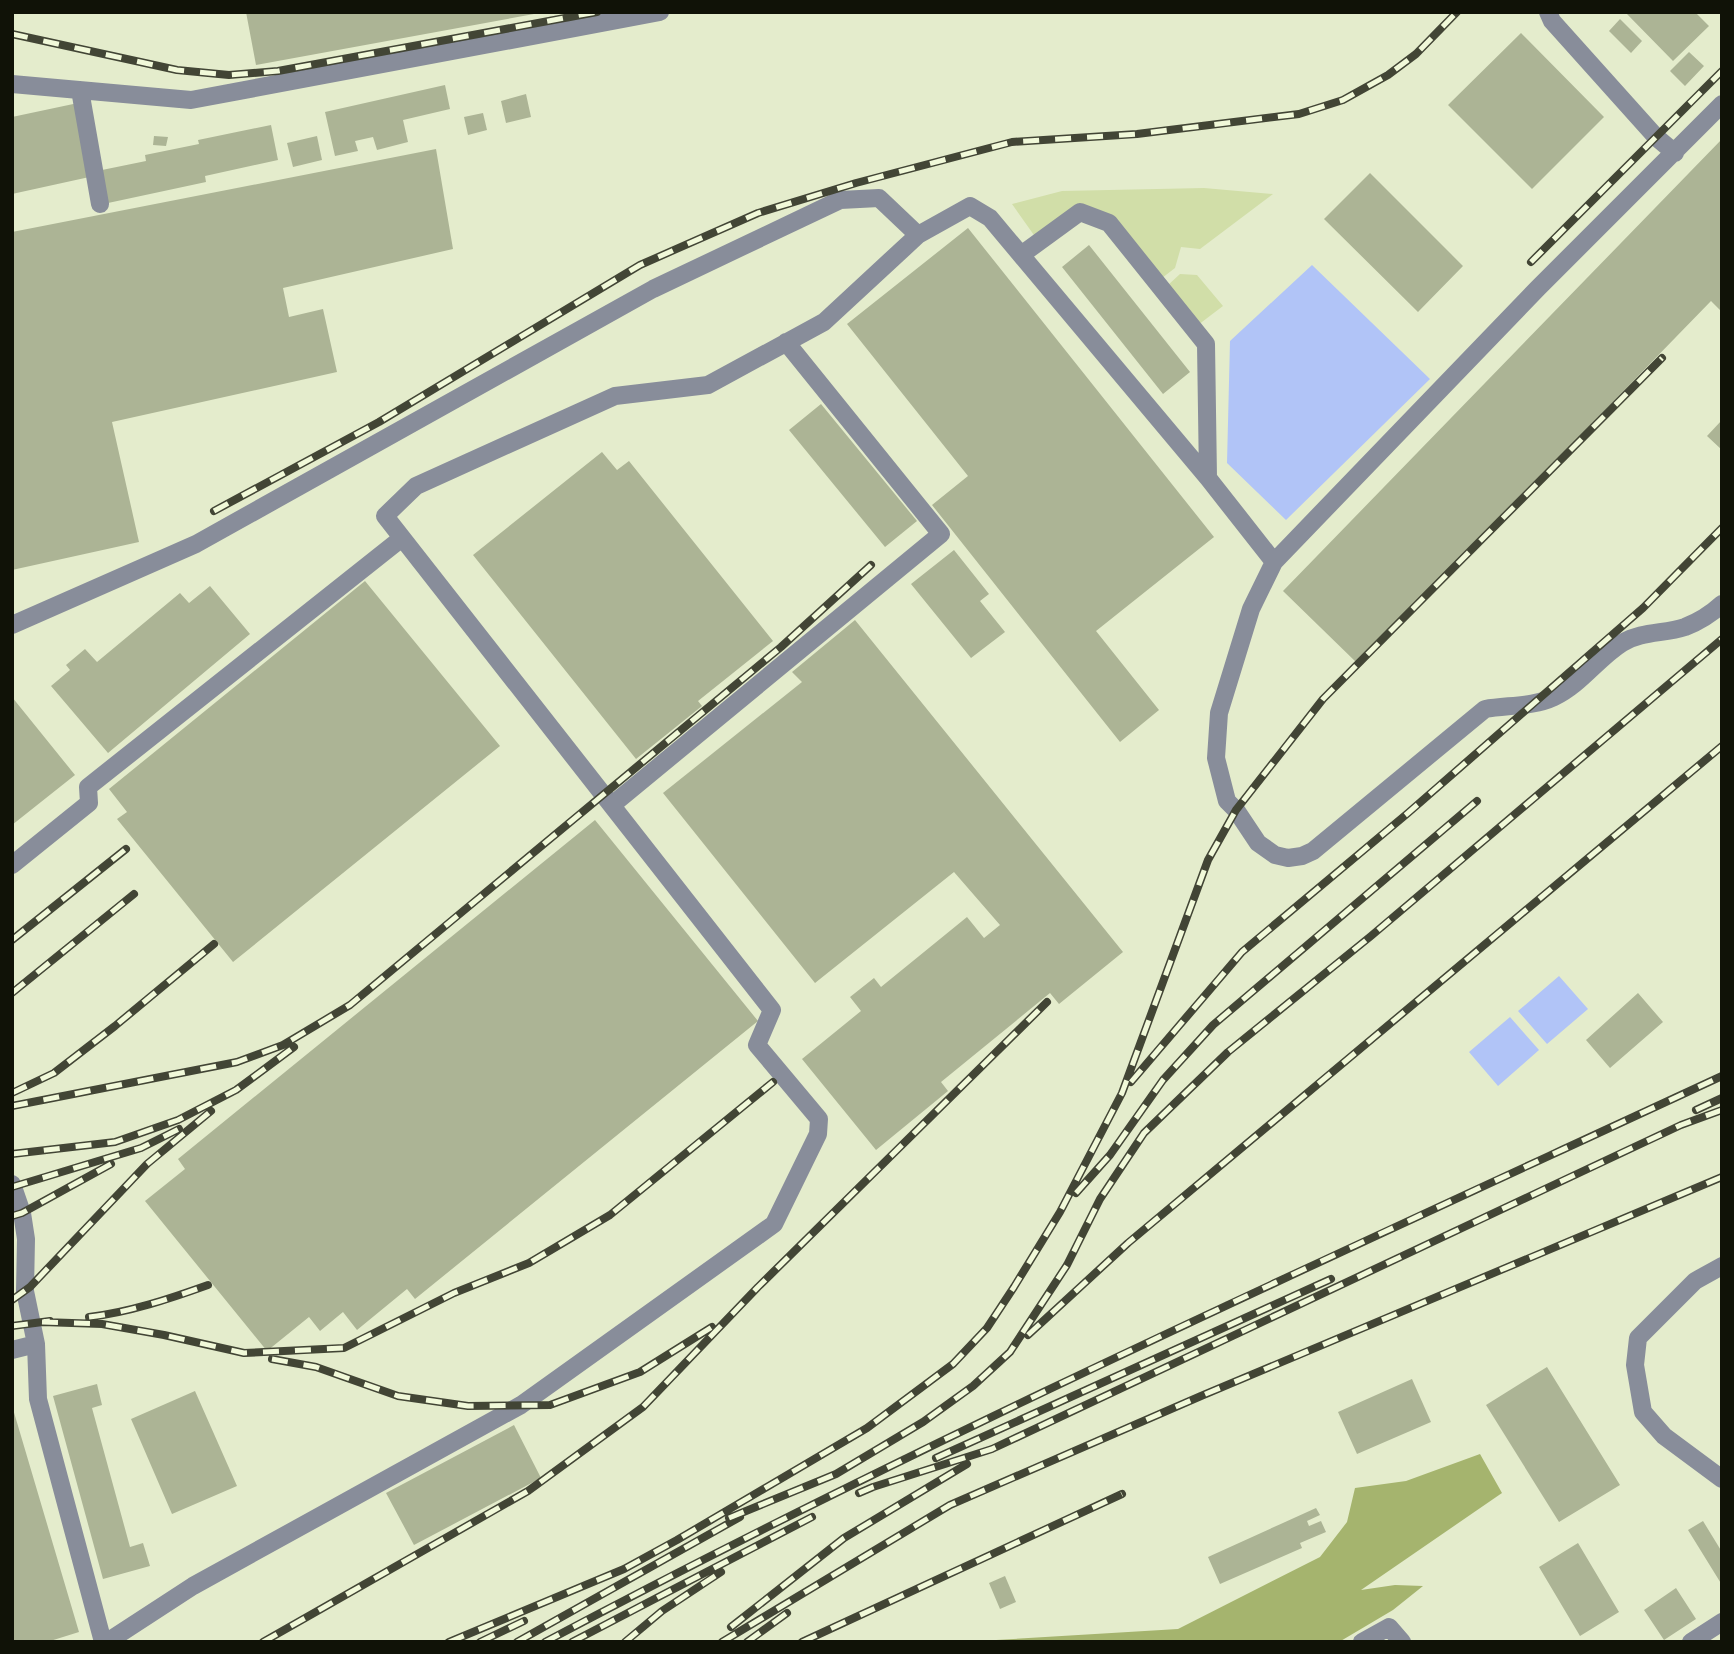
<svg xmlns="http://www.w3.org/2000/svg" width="1734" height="1654" font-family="'Fira Sans Condensed',sans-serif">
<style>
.green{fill:#d1dea8}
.forest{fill:#a5b46e}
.water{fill:#b1c4f7}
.building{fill:#acb495}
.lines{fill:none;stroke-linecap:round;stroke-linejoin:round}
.minor{stroke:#888d9a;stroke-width:18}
.rail-casing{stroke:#424535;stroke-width:8}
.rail{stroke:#f1f9d9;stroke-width:5;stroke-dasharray:16;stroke-linecap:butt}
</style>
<rect width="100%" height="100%" fill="#e4eccc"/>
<path class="green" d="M1204 188 1273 194 1200 249 1181 247 1175 268 1162 278 1078 205 1036 238 1012 204 1062 191Z
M1180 274 1197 275 1223 306 1198 325 1167 286Z"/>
<path class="forest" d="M1480 1454 1502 1493 1361 1590 1395 1585 1423 1586 1393 1610 1339 1642H842L855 1640H996L1178 1629 1320 1557 1347 1522 1355 1488 1406 1481Z"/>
<path class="water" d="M1312 265 1430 379 1286 520 1227 463 1230 341Z
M1559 976 1588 1009 1547 1044 1518 1011Z
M1510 1017 1539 1050 1498 1086 1469 1052Z"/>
<path class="building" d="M246 12H534V14L256 65Z
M1625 12H1695L1709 26 1673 61Z
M1620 19 1642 41 1631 53 1609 31Z
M1521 33 1604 117 1532 189 1448 105Z
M1689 52 1704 66 1685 86 1670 71Z
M445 85 450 109 403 120 408 142 377 150 373 137 355 141 358 151 335 156 325 112Z
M526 94 531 117 506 123 501 101Z
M78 103 94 176 12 194V117Z
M483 113 487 130 468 135 464 117Z
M271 125 278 160 205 176 206 182 108 203 102 170 146 161 145 155 199 144 198 140Z
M154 136 168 137 166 146 153 145Z
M317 136 322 160 293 167 287 143Z
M1722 139V312L1711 301 1358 664 1283 591Z
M436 149 453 249 283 288 289 317 323 309 337 372 112 422 139 542 12 570V232Z
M1370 173 1463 266 1418 312 1324 219Z
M968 228 1214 537 1096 631 1159 710 1120 742 932 505 968 476 847 324Z
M1089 245 1190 372 1163 394 1062 267Z
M821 404 917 521 885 547 789 430Z
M1722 420V450L1707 436Z
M602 452 617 470 629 461 773 641 698 701 702 706 636 759 473 555Z
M954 550 989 594 980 601 1005 632 971 658 911 584Z
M365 581 500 746 233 962 117 819 127 812 109 789Z
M210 586 250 634 108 753 51 686 70 670 66 665 85 649 97 662 180 593 189 603Z
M855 620 1123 952 1059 1004 1050 993 941 1082 948 1091 876 1150 802 1059 861 1011 850 997 874 978 881 987 967 917 984 938 1000 925 954 872 815 983 663 793 802 682 792 672Z
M12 697 75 775 12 825Z
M595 820 758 1021 415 1299 407 1289 357 1330 343 1312 320 1331 309 1317 267 1351 145 1201 185 1169 178 1159Z
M1638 993 1663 1022 1610 1068 1586 1040Z
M1547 1367 1620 1485 1559 1522 1486 1405Z
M1412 1379 1431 1422 1357 1454 1338 1412Z
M97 1384 102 1405 92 1408 130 1547 143 1543 150 1566 103 1579 53 1396Z
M195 1391 237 1486 172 1514 131 1419Z
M13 1409 79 1632 47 1642H12Z
M514 1425 541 1478 414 1545 386 1493Z
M1316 1508 1320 1515 1307 1521 1309 1526 1321 1521 1326 1532 1300 1543 1302 1548 1220 1584 1208 1557Z
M1703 1521 1722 1552V1585L1688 1530Z
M1578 1543 1619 1612 1580 1636 1539 1567Z
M1005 1576 1016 1602 1000 1609 989 1583Z
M1676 1588 1696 1619 1664 1640 1644 1610Z"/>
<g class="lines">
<path class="minor" d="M1548 12 1552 21 1656 137 1675 153
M12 84 191 100 660 12
M80 90 100 204
M1021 255 1080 212 1109 223 1206 344 1208 478
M1274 562 1538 288 1722 104
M12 625 196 544 653 289 840 200 879 198 918 235 970 206 990 218 1208 478 1274 562 1251 609 1219 713 1216 758 1227 801 1236 810 1258 843 1275 855 1288 858 1302 856 1313 851 1485 709C1508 705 1533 707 1554 697 1580 685 1598 658 1622 643 1642 631 1664 634 1685 627 1698 622 1711 614 1722 604
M612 805 941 534 786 342
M12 865 89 803 88 787 402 538
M12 1184 22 1213 26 1239 25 1291 36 1344 38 1399 103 1642
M1722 1266 1695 1281 1638 1338 1635 1365 1643 1412 1664 1436 1722 1479
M12 1350 36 1344
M107 1642 193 1586 521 1405 774 1224 818 1134 819 1119 757 1045 772 1010 385 516 416 486 615 396 708 385 824 322 918 235
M1362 1642 1389 1627 1402 1642
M1691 1642 1722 1622"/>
<g class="rail-casing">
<path id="rail" d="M12 34 177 70 229 75 278 71 597 12
M1531 262 1722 71
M214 511 379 422 640 265 758 213 856 183 1012 142 1137 134 1299 114 1343 100 1388 75 1416 54 1457 12
M12 940 126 849
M12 993 134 894
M1131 1082 1242 952 1408 813 1643 608 1722 528
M12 1093 54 1073 115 1026 214 944
M12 1106 237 1062 283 1045 350 1005 781 647 871 565
M1696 1110 1722 1098
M12 1154 115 1142 178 1120 236 1090 294 1047
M12 1187 141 1148 179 1129
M1076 1193 1110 1155 1163 1080 1213 1025 1477 801
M12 1216 22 1213 111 1164
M12 1300 30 1287 147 1164 211 1111
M89 1317C130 1312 169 1299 208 1285
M42 1322 102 1324 164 1335 244 1353 344 1348 454 1293 529 1263 610 1215 773 1082
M12 1326 50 1321
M1028 1335 1128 1243 1722 746
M272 1359 316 1367 398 1396 468 1406 550 1405 640 1372 712 1327
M936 1458 1331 1279
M859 1493 873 1487 992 1449 1681 1125 1722 1110
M729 1518 836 1474 923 1422 973 1386 1010 1352 1067 1265 1100 1199 1144 1133 1228 1052 1371 936 1722 639
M731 1627 844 1538 967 1464
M263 1642 528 1491 643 1407 758 1287 1047 1002
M449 1642 624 1569 677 1540 867 1428 953 1364 987 1328 1014 1287 1060 1212 1122 1093 1208 860 1236 810 1323 699 1662 358
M480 1642 524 1621
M517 1642 740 1517
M545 1642C929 1438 1327 1259 1722 1076
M572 1642 812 1517
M625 1642 662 1611 721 1572
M722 1642 950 1505 1201 1396 1722 1177
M747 1642 787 1613
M802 1642 1122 1494"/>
</g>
<use href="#rail" class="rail"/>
</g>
<rect width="1734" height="1654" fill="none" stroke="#101207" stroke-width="28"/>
</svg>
